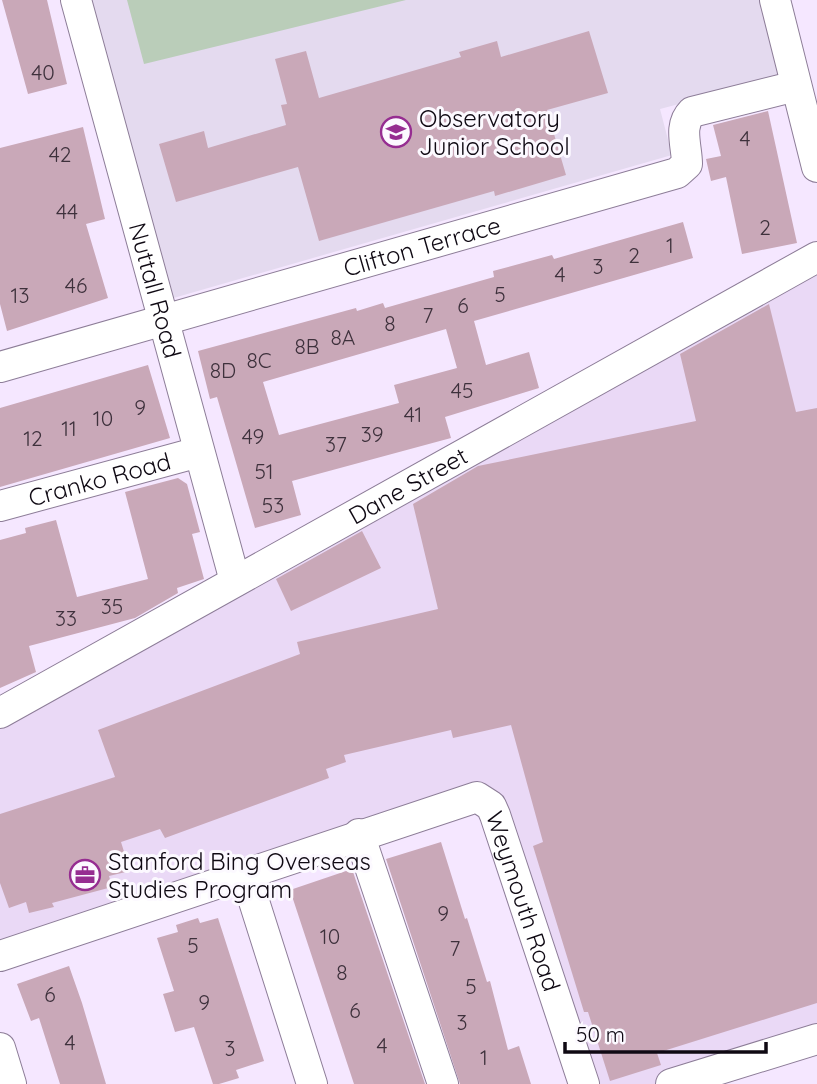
<svg xmlns="http://www.w3.org/2000/svg" width="817" height="1084" font-family="Quicksand,sans-serif">
  <style>
    .built { fill: #ead9f6 }
    .education { fill: #e4daef }
    .green { fill: #bacdb9 }
    .building { fill: #c9a8b8; fill-rule: evenodd }
    .lines { fill: none; stroke-linecap: round; stroke-linejoin: round }
    .street-casing { stroke: #8d7d98; stroke-width: 32 }
    .street { stroke: #fff; stroke-width: 30 }
    .labels { text-anchor: middle; dominant-baseline: central; stroke-width: 6; stroke-linejoin: round; paint-order: stroke }
    .number-label { font-size: 21px; fill: #3e313c }
    .poi-label { font-size: 24px; fill: #0f0913; stroke: #fcf9ff; text-anchor: start }
    .street-label { font-size: 24px; fill: #0f0913; stroke: #fcf9ff }
  </style>
  <rect width="100%" height="100%" fill="#f5e7ff"/>
  <path class="built" d="M817,257V1039L671,1084H584L491,806L0,956V713Z"/>
  <path class="education" d="M90,0H767L786,76L660,109L672,155L170,299Z"/>
  <path class="green" d="M127,0H406L144,64Z"/>
  <path class="building" d="M2,0H47L67,84L28,94Z
    M589,31L608,93L547,110L566,175L495,196L494,191L319,241L298,167L176,202L159,144L204,131L208,148L286,125L281,105L287,104L275,59L306,51L319,98L461,57L459,52L497,41L501,57Z
    M768,111L797,243L742,254L726,177L711,181L706,159L721,156L713,125Z
    M83,127L105,219L86,224L108,298L7,331L0,304V148Z
    M683,222L693,258L474,321L486,365L529,352L539,388L445,417L451,438L292,481L301,515L255,528L217,397L210,399L198,351L356,308L357,311L383,303L385,308L494,277L493,271L552,255L554,259ZM446,329L457,368L394,385L399,403L279,435L263,382Z
    M769,304L796,412L817,408V1003L657,1053L661,1065L610,1081L588,1012H584L533,846L543,842L511,725L453,738L451,730L344,755L346,762L326,769L329,778L165,838L160,829L121,842L130,871L109,876L112,887L52,903L54,907L29,913L26,902L9,908L0,883V814L115,777L98,730L300,654L297,642L438,609L413,504L478,466L696,421L680,354Z
    M148,365L170,438L0,487V408Z
    M178,478L187,484L200,532L192,534L204,579L177,588L178,593L135,618L29,646L36,672L0,688V540L26,533L25,528L56,520L77,597L148,579L125,492Z
    M362,531L381,568L291,611L276,579Z
    M441,842L465,919L467,918L487,982L490,981L508,1050L519,1046L531,1084H460L386,859Z
    M352,869L425,1084H354L290,890Z
    M198,918L200,923L218,918L264,1061L236,1070L239,1078L219,1084H213L194,1027L175,1032L163,994L174,991L157,938L178,932L176,925Z
    M69,966L82,1003L106,1084H60L39,1018L31,1021L17,984Z"/>
  <g class="lines">
    <g class="street-casing">
      <g id="street">
        <path id="s1" d="M76,0L235,581"/>
        <path d="M775,0L817,167"/>
        <path id="s2" d="M0,367L677,173L687,164C687,146 678,126 692,112L796,86"/>
        <path id="s3" d="M0,506L199,452"/>
        <path id="s4" d="M0,713L817,257"/>
        <path d="M359,834L443,1084"/>
        <path d="M245,873L312,1084"/>
        <path id="s5" d="M0,956L477,797L491,806L495,815L584,1084"/>
        <path d="M0,1048L11,1084"/>
        <path d="M671,1084L817,1039"/>
      </g>
    </g>
    <use href="#street" class="street"/>
  </g>
  <defs>
    <g id="school-ring" transform="scale(1.575)"><circle r="9.5" fill="#fcf9ff" stroke="#962d91" stroke-width="1.5"/><path d="M0-5L7-2L0 1L-7-2ZM-4 1L0 2.5L4 1V4Q0 6-4 4Z" fill="#962d91"/></g>
    <g id="office-ring" transform="scale(1.575)"><circle r="9.5" fill="#fcf9ff" stroke="#962d91" stroke-width="1.5"/><path d="M-6-3h4V-5.5h4V-3h4V5H-6ZM-1-4.5V-3h2v-1.5ZM-6 0V1H6V0Z" fill="#962d91"/></g>
  </defs>
  <g fill-rule="evenodd">
    <use href="#school-ring" x="396" y="132"/>
    <use href="#office-ring" x="85" y="875"/>
  </g>
  <g class="labels">
    <g class="number-label">
      <text x="43" y="72">40</text>
      <text x="745" y="138">4</text>
      <text x="60" y="154">42</text>
      <text x="67" y="211">44</text>
      <text x="765" y="227">2</text>
      <text x="670" y="245">1</text>
      <text x="634" y="255">2</text>
      <text x="598" y="266">3</text>
      <text x="560" y="274">4</text>
      <text x="76" y="285">46</text>
      <text x="500" y="294">5</text>
      <text x="20" y="295">13</text>
      <text x="463" y="305">6</text>
      <text x="428" y="315">7</text>
      <text x="390" y="323">8</text>
      <text x="343" y="337">8A</text>
      <text x="307" y="346">8B</text>
      <text x="259" y="360">8C</text>
      <text x="223" y="370">8D</text>
      <text x="462" y="390">45</text>
      <text x="140" y="407">9</text>
      <text x="413" y="414">41</text>
      <text x="103" y="418">10</text>
      <text x="69" y="428">11</text>
      <text x="372" y="434">39</text>
      <text x="253" y="436">49</text>
      <text x="33" y="438">12</text>
      <text x="336" y="444">37</text>
      <text x="264" y="471">51</text>
      <text x="273" y="505">53</text>
      <text x="112" y="606">35</text>
      <text x="66" y="618">33</text>
      <text x="443" y="913">9</text>
      <text x="330" y="936">10</text>
      <text x="193" y="945">5</text>
      <text x="455" y="948">7</text>
      <text x="342" y="972">8</text>
      <text x="471" y="986">5</text>
      <text x="50" y="994">6</text>
      <text x="204" y="1002">9</text>
      <text x="355" y="1010">6</text>
      <text x="462" y="1022">3</text>
      <text x="70" y="1042">4</text>
      <text x="382" y="1045">4</text>
      <text x="230" y="1048">3</text>
      <text x="484" y="1057">1</text>
    </g>
    <g class="poi-label">
      <text x="419" y="118">Observatory<tspan x="419" dy="28">Junior School</tspan></text>
      <text x="108" y="861">Stanford Bing Overseas<tspan x="108" dy="28">Studies Program</tspan></text>
    </g>
    <g class="street-label">
      <text stroke="none"><textPath href="#s2" startOffset="439">Clifton Terrace</textPath></text>
      <text stroke="none"><textPath href="#s1" startOffset="301">Nuttall Road</textPath></text>
      <text stroke="none"><textPath href="#s3" startOffset="103">Cranko Road</textPath></text>
      <text stroke="none"><textPath href="#s4" startOffset="467">Dane Street</textPath></text>
      <text stroke="none"><textPath href="#s5" startOffset="620">Weymouth Road</textPath></text>
    </g>
  </g>
  <path d="M565 1042v10h201v-10" fill="none" stroke="#0f0913" stroke-width="3.5"/>
  <text x="576" y="1042" font-size="21" fill="#0f0913" stroke="#fcf9ff" stroke-width="5" paint-order="stroke">50 m</text>
</svg>
